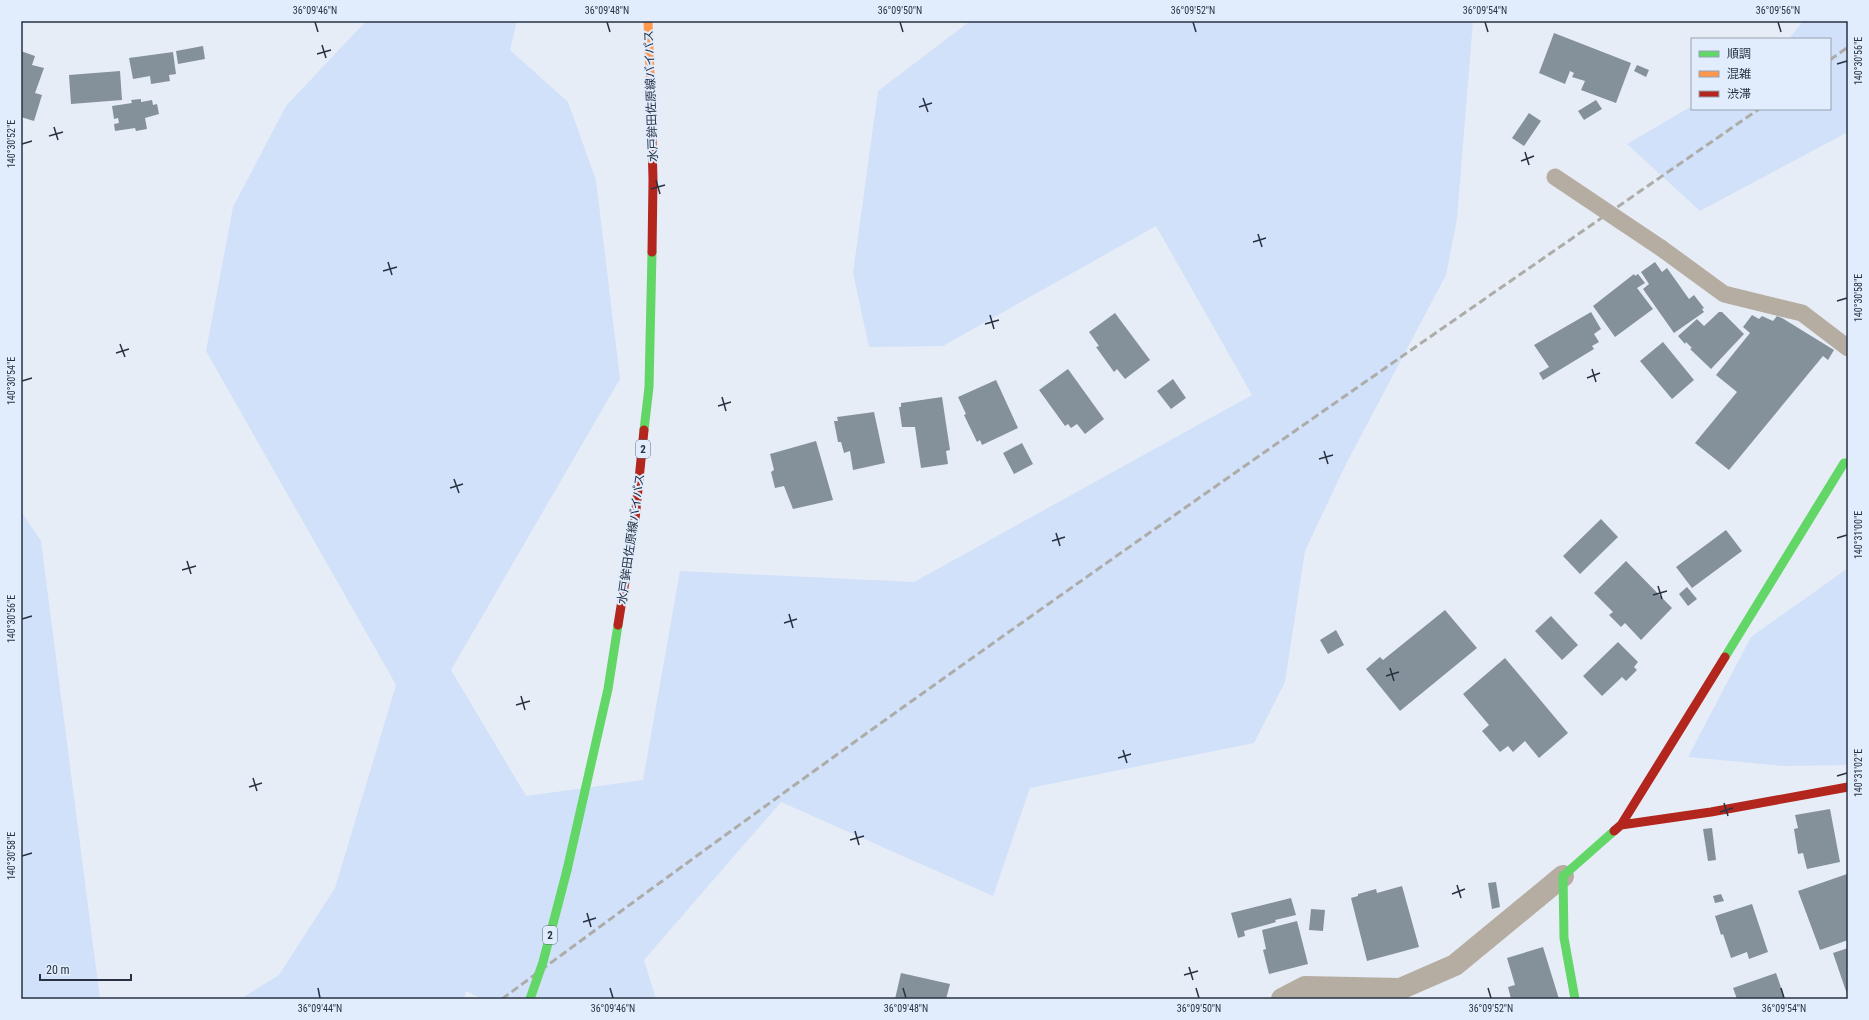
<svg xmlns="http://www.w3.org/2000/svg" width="1869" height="1020" font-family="'Roboto Condensed','Noto Sans JP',sans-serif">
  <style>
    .green { fill: #d1e1f9 }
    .building { fill: #84919a }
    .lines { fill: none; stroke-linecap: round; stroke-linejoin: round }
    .lane { stroke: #b5ada2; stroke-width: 17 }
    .street { stroke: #b5ada2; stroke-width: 22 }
    .fast { stroke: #63d668; stroke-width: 9 }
    .slow { stroke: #ff974d; stroke-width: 9 }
    .jam { stroke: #b3261e; stroke-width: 9 }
    .rail { stroke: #adaca9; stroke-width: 3; stroke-dasharray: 8 4; stroke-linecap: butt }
    .lane-bridge { stroke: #b5ada2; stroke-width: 17 }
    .fast-bridge { stroke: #63d668; stroke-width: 9 }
    .ticks { fill: none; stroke: #283242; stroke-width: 1.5 }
    .labels { text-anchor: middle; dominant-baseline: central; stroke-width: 4; stroke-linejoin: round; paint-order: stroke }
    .shield { fill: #e1ecfc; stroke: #606a7a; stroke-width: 1 }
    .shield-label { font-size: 11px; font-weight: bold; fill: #283242 }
    .street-label { font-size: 12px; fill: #283242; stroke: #e1ecfc }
    .neatline { fill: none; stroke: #283242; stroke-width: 1.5 }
    .ticks-label { font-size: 10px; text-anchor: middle; fill: #283242 }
  </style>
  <rect width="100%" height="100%" fill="#e7edf6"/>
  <path class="green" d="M366,21H517L510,50L568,102L596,180L620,379L451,670L526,796L643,780L680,571L914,582L1252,395L1156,226L943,346L869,347L853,273L878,91L970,21H1473L1457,219L1446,275L1345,466L1305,551L1285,682L1254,743L1030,788L993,896L781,802L644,960L656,999H482L466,991L464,999H240L279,975L335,888L396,685L206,351L233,207L286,106Z
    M1803,21H1848V132L1700,211L1627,144L1692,106V109H1830V39H1789Z
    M21,511L41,541L100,999H21Z
    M1848,568V765L1784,766L1688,757L1751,637Z"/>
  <path class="building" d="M1554,33L1631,63L1616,103L1581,90L1585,81L1572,77L1574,73L1570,71L1565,84L1539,73Z
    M203,46L205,59L178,64L176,51Z
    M21,51L35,56L32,65L44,68L35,93L42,95L34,121L21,117Z
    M173,52L176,74L169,75L170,81L151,84L150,76L133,79L129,58Z
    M1637,65L1649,70L1646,77L1634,71Z
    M120,71L122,100L71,104L69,75Z
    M141,99V102L152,100L153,105L157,104L159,114L145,118L147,129L136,131L135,128L115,131L114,124L119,123L118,118L114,119L112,106L132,103L131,100Z
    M1596,100L1602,109L1584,120L1578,111Z
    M1529,113L1541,121L1524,146L1512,138Z
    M1655,262L1662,272L1667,268L1689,299L1694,295L1704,308L1702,309L1704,312L1674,333L1643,289L1649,284L1641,272Z
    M1634,274L1635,276L1638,274L1645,283L1637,288L1653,309L1615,337L1593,306Z
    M1591,312L1601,329L1594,334L1599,342L1592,346L1594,349L1543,380L1539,373L1549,367L1534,345Z
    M1719,312H1722L1744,334L1711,369L1690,349L1692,348L1686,342L1685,344L1678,336L1697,319L1704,326Z
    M1115,313L1150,360L1125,379L1117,369L1114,372L1096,347L1099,346L1089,332Z
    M1752,315L1759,319L1762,316L1773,321L1777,316L1782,318L1834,350L1828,360L1823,356L1729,470L1695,443L1737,392L1716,375L1750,333L1743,327Z
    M1663,342L1694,380L1672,399L1640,361Z
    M1068,369L1104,419L1085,434L1077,424L1071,428L1068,424L1065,426L1039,390Z
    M1173,379L1186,398L1171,409L1157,391Z
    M996,380L1018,428L982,445L980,440L977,442L964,415L966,414L958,397Z
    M942,397L950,450L946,451L948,464L921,468L915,427H902L899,407H901V403Z
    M874,412L885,463L853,470L850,451L844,453L841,442H838L834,421H838L837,417Z
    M816,441L833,500L793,509L784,486L775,488L771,472L774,470L770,454Z
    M1022,443L1033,464L1014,474L1003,453Z
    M1601,519L1618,537L1580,574L1563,556Z
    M1726,530L1742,551L1692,588L1676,567Z
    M1626,561L1672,608L1641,640L1625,623L1621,627L1609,615L1613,612L1594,593Z
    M1687,587L1697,599L1688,606L1679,594Z
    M1445,610L1477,648L1400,711L1366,669L1380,657L1383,660Z
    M1551,616L1578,645L1562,660L1535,631Z
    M1336,630L1344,645L1328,654L1320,640Z
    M1618,642L1638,662L1634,667L1637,670L1626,681L1622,677L1602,696L1583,676Z
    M1505,658L1568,733L1539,758L1525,741L1513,752L1508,746L1500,752L1482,731L1489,725L1463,694Z
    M1830,809L1840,862L1807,869L1803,853L1798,854L1794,829L1798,828L1795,815Z
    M1712,828L1716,860L1708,861L1703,829Z
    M1847,874L1848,940L1820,950L1798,891Z
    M1496,882L1500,907L1492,909L1488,883Z
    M1402,886L1419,947L1367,961L1351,898L1358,896V894L1376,889L1377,893Z
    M1721,894L1724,901L1715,903L1713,896Z
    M1291,898L1296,915L1275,920L1276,922L1244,931L1245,936L1238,938L1231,913Z
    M1752,904L1768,952L1749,959L1747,952L1731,958L1723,934L1721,935L1715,916Z
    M1311,909L1325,910L1323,931L1309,930Z
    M1297,921L1308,964L1269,974L1263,950L1266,949L1262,930Z
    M1543,947L1559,999H1511L1508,987L1515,985L1507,958Z
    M1848,948V997L1833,953Z
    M901,973L950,984L946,999H895Z
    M1776,973L1785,999H1737L1733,988Z"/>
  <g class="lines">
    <path class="lane" d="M1661,248L1724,294L1802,313L1848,348"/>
    <path class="street" d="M1282,999L1305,987L1400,989L1455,965L1563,876"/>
    <path class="fast" d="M644,430L649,387L652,252
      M1725,657L1844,463H1848
      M567,870L608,689L618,625
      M1575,999L1564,938L1563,876L1614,831"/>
    <path class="slow" d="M648,21L651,101"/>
    <path class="jam" d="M651,101L653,180L652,252
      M618,625L635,519L644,430
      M1621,825L1725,657
      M1614,831L1621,825L1711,812L1848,787"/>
    <path class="rail" d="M1830,60L1848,47
      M502,999C914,693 1337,401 1759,109"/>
    <path class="lane-bridge" d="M1555,177L1661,248"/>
    <path class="fast-bridge" d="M530,999L543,962L567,870"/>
  </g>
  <path class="ticks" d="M315,22L318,32M607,22L610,32M900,22L903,32M1193,22L1196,32M1485,22L1488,32M1778,22L1781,32M322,45L326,58M317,54L331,50M1837,64L1847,61M923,98L928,112M919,107L932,103M54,127L58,140M49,136L63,132M22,144L32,141M1525,152L1529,165M1521,161L1534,156M656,180L660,194M651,189L665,185M1258,234L1262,247M1253,242L1266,238M388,262L392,275M383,271L397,267M1837,301L1847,298M990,315L994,329M985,324L999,320M120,344L125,357M116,353L129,349M1592,369L1596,382M1587,378L1600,373M22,381L32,378M722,397L726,411M718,406L731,402M1324,451L1328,464M1319,459L1333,455M454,479L459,493M450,488L463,484M1056,533L1060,546M1837,538L1847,535M1052,541L1065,537M187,561L191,574M182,570L196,566M1658,586L1662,599M1653,595L1667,591M789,614L793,628M22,619L32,616M784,623L797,619M1390,668L1394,681M1386,676L1399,672M521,696L525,710M516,705L530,701M1123,750L1127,763M1118,758L1131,754M1837,776L1847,773M253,778L257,791M249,787L262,783M1724,803L1728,816M1720,812L1733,808M855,831L859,845M850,840L864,836M22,856L32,853M1457,885L1461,898M1452,894L1465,889M587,913L591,927M583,922L596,918M1189,967L1193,980M1184,975L1198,971M318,988L320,998M610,988L613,998M903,988L906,998M1196,988L1199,998M1488,988L1491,998M1781,988L1784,998"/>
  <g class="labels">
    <g class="shield">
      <rect x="636" y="440" width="14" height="18" rx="3"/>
      <rect x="543" y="926" width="14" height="18" rx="3"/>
    </g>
    <g class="shield-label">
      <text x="643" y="449">2</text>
      <text x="550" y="935">2</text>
    </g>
    <g class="street-label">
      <text transform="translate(651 96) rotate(-92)">水戸鉾田佐原線バイパス</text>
      <text transform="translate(631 539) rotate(-82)">水戸鉾田佐原線バイパス</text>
    </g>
  </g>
  <rect width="1869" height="1020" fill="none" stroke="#e1ecfc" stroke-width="44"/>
  <rect x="1691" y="38" width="140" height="72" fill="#e1ecfc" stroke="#97a2b2"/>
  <rect x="1699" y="51" width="20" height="6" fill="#63d668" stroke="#97a2b2"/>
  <text x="1727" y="58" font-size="12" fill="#283242">順調</text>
  <rect x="1699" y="71" width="20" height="6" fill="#ff974d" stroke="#97a2b2"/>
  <text x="1727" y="78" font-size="12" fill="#283242">混雑</text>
  <rect x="1699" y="91" width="20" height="6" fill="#b3261e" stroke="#97a2b2"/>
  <text x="1727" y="98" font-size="12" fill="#283242">渋滞</text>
  <path d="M40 974v6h91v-6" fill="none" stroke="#283242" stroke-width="2"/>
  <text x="46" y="974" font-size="12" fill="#283242" stroke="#e1ecfc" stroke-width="3" paint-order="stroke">20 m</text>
  <rect x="22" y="22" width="1825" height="976" class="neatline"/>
  <g class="ticks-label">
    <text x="315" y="14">36°09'46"N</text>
    <text x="607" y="14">36°09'48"N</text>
    <text x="900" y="14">36°09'50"N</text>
    <text x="1193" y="14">36°09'52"N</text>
    <text x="1485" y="14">36°09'54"N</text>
    <text x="1778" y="14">36°09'56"N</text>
    <text transform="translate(1858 61) rotate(-90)" y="4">140°30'56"E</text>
    <text transform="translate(11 144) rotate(-90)" y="4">140°30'52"E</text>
    <text transform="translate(1858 298) rotate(-90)" y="4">140°30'58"E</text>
    <text transform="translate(11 381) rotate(-90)" y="4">140°30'54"E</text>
    <text transform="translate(1858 535) rotate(-90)" y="4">140°31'00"E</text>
    <text transform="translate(11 619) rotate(-90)" y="4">140°30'56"E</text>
    <text transform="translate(1858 773) rotate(-90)" y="4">140°31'02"E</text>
    <text transform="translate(11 856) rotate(-90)" y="4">140°30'58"E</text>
    <text x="320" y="1012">36°09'44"N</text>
    <text x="613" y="1012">36°09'46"N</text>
    <text x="906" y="1012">36°09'48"N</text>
    <text x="1199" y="1012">36°09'50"N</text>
    <text x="1491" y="1012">36°09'52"N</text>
    <text x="1784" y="1012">36°09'54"N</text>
  </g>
</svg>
